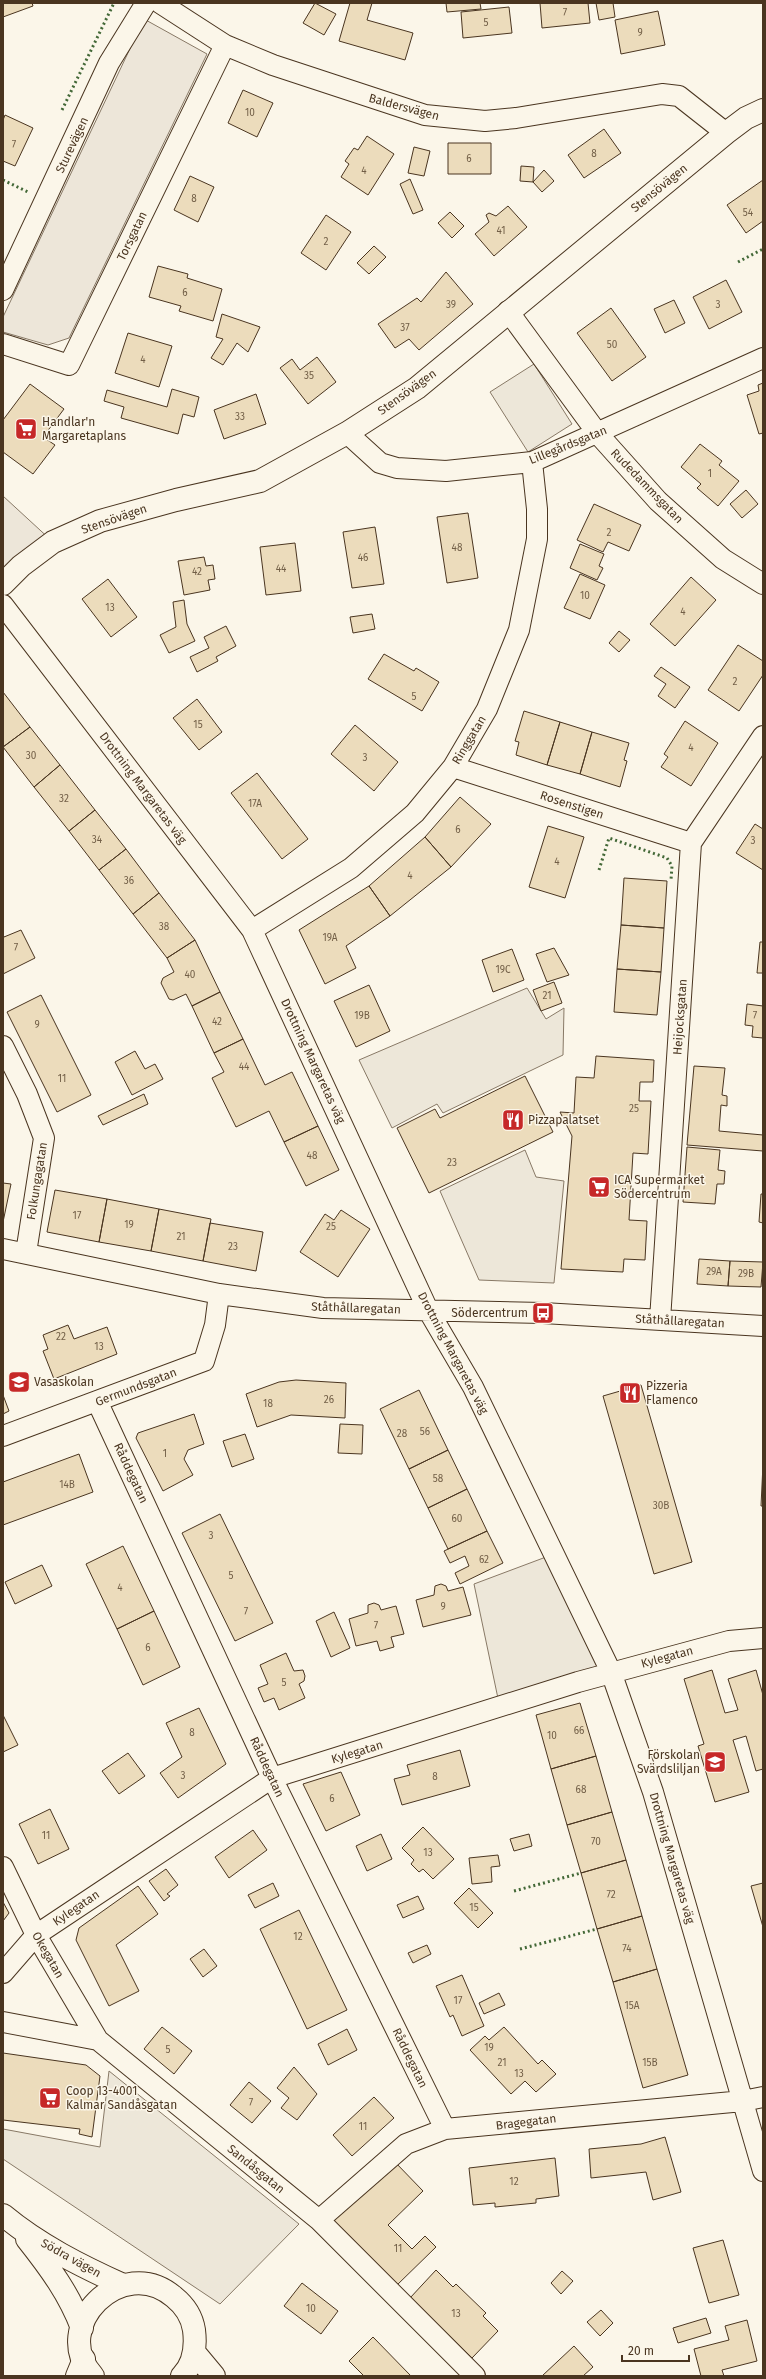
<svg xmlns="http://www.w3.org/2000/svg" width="766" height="2379" font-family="'Fira Sans',sans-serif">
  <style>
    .green { fill: #ede6d9; stroke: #887966 }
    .parking { fill: #ede7d9; stroke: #887966 }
    .building { fill: #ecdcbc; stroke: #4a3520 }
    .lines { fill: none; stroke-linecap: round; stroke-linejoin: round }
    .minor-casing { stroke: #4a3520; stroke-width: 22 }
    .tertiary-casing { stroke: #4a3520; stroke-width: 24 }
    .secondary-casing { stroke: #4a3520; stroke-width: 24 }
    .minor { stroke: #fbf6e9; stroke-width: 20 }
    .tertiary { stroke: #fbf6e9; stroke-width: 22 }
    .secondary { stroke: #fbf6e9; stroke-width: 22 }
    .hedge { stroke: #436837; stroke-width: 3; stroke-dasharray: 2 3; stroke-linecap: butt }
    .labels { text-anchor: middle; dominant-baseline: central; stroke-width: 3; stroke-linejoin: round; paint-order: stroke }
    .number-label { font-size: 10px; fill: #725f47 }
    .street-label { font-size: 12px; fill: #4a3520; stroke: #fbf6e9 }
    .poi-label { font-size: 12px; fill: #4a3520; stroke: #fbf6e9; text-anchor: start }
  </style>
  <rect width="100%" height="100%" fill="#fbf6e9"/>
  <path class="green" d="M144,19L207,54L69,338L48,345L3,332V317Z
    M3,496L53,542L3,584Z"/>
  <path class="parking" d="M534,364L572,424L528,452L490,392Z
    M527,988L546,1019L564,1008L563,1055L443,1113L437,1104L392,1128L359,1060Z
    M525,1150L536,1177L564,1181L554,1283L479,1280L440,1191Z
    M554,1554L611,1672L500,1708L474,1584Z
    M109,2071L299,2224L220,2304L3,2159V2129L100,2147Z"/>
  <path class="building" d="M3,3H32L33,6L3,17Z
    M315,3L336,14L324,35L303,23Z
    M350,3H372L367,20L413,33L405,60L339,41Z
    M446,3H480L481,9L447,12Z
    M540,3H588L590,23L542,28Z
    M596,3H613L615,17L599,20Z
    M509,7L512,33L463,38L461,12Z
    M658,11L665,45L621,54L615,20Z
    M243,90L273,103L257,137L228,123Z
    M5,115L33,128L15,166L3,161V120Z
    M604,129L621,153L584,178L568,155Z
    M367,136L394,154L368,195L341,177L349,164L345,161L354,148L358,150Z
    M448,143H491V174H448Z
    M414,147L430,151L424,176L408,173Z
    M521,166L534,167L533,182L520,181Z
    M544,170L554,181L542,192L533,182Z
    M190,176L214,187L198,222L174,210Z
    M410,179L423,210L413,214L400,184Z
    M763,180V221L746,233L727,205Z
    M508,206L527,227L494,256L475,234L489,222L486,215L489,213L496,216Z
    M450,212L464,226L452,238L438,223Z
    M326,215L351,232L326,270L301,253Z
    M374,246L386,257L369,274L357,263Z
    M158,266L188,274L187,278L222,289L213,321L179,311L181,306L149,297Z
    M446,272L473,304L419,350L409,339L395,348L378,324L417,298L421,302Z
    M726,280L742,312L709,329L693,297Z
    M674,300L685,323L665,333L654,309Z
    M611,308L646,357L612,381L577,333Z
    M222,314L260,327L248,352L237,343L223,365L211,358L223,339L216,337Z
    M128,333L172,346L159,387L115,373Z
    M317,357L336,382L308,404L280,368L292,359L300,370Z
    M763,383V433L759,434L747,395L759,391L758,385Z
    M30,384L64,409L43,437L55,445L33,474L3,452V420Z
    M172,389L199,397L194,417L183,414L178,434L121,418L124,407L104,401L107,390L167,407Z
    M256,394L266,424L224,439L214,410Z
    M700,444L722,461L719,465L739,481L718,506L697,488L701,484L681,467Z
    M746,490L758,504L742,518L730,504Z
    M594,504L641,525L629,551L608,542L603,552L577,540Z
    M468,513L478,578L447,583L437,517Z
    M375,527L384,584L352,588L343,532Z
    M295,543L301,591L266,595L260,547Z
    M580,544L604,554L599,566L603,568L597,580L570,568Z
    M204,557L206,566L213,565L215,579L208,580L210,590L184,595L178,561Z
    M580,574L605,585L590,619L564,608Z
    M691,577L716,600L675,646L650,624Z
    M108,579L137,617L111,637L82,599Z
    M184,600L187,624L195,641L169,653L160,635L176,627L173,602Z
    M372,614L375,629L353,633L350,617Z
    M226,626L236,646L216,657L218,661L197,672L190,657L209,648L204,637Z
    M619,631L630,640L619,652L609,643Z
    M738,645L763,661V675L739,711L708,690Z
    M384,654L414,671L416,668L439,682L422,711L368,679Z
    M661,667L690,687L675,708L658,696L666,684L654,676Z
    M3,692L30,727L3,747Z
    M197,699L222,732L199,750L173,718Z
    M524,711L560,722L547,765L516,755L519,742L515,741Z
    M685,721L718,743L691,786L661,767L668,757L664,754Z
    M560,722L592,732L580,774L547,765Z
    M355,725L398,762L374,791L331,754Z
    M30,727L60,765L34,787L3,747Z
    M592,732L629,743L624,760L627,761L620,787L580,774Z
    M60,765L95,810L69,831L34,787Z
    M257,773L308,839L282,859L231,793Z
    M460,797L491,824L451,867L425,837Z
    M95,810L126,849L99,870L69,831Z
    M755,824L763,829V870L736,853Z
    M548,826L584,837L565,898L529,887Z
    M425,837L451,867L390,916L369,886Z
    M126,849L159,893L133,914L99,870Z
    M624,878L667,881L664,928L621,925Z
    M369,886L390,916L346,946L356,968L325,984L299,930Z
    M159,893L195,940L167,958L133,914Z
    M621,925L664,928L661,972L617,969Z
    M21,930L35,958L3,974V935L4,937Z
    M195,940L220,992L192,1006L186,994L173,1000L169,999L161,983L163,978L174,972L167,958Z
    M760,942H763V973H757Z
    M554,948L569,975L547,982L536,954Z
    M512,949L524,980L493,992L482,960Z
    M617,969L661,972L657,1015L614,1012Z
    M554,982L562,1003L541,1011L533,990Z
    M369,985L390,1031L356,1047L334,1001Z
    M220,992L243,1039L214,1053L192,1006Z
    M41,995L91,1095L57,1112L7,1012Z
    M747,1004L763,1006V1038L752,1037L753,1026L745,1025Z
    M243,1039L265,1085L292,1072L318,1126L284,1142L269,1111L236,1127L212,1078L224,1072L214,1053Z
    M135,1051L145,1069L155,1064L163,1079L132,1095L115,1062Z
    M596,1056L654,1060L653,1082H640L639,1101H651L648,1154L633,1153L629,1220L647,1221L645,1260L624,1259L623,1272L561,1269L572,1136L560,1112L574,1113L576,1077L594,1078Z
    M694,1066L725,1068L722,1095L727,1096V1106L721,1105L719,1131L763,1135V1151L687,1145Z
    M525,1076L553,1132L429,1193L397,1128L435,1109L440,1118Z
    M144,1094L148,1104L103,1125L98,1116Z
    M318,1126L339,1170L306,1186L284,1142Z
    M687,1147L720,1150L718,1170L725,1171L724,1184H717L715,1204L683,1202Z
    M3,1183L11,1184L3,1222Z
    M55,1190L107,1199L99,1242L47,1232Z
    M761,1194H763V1223L759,1222Z
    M107,1199L159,1209L151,1251L99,1242Z
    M159,1209L211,1219L203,1261L151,1251Z
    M341,1210L370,1229L338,1277L300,1252L325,1214L334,1220Z
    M210,1223L263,1232L256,1271L203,1261Z
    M699,1259L730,1261L728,1286L697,1284Z
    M730,1261L763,1262L761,1287L728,1286Z
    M68,1325L74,1339L107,1327L117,1354L54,1379L43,1351L48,1349L43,1335Z
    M296,1380L346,1383L345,1418L291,1415L257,1427L246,1394L279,1382Z
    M641,1385L692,1562L654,1574L603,1396Z
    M419,1390L448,1450L409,1469L380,1409Z
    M3,1395L9,1411L3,1414Z
    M194,1414L204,1444L188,1450L184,1459L193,1475L163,1491L136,1438L138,1433Z
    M340,1424L363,1425L362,1454L338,1453Z
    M245,1434L254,1459L232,1467L223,1441Z
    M448,1450L467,1489L428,1508L409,1469Z
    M79,1454L93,1492L3,1525V1482Z
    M763,1464V1506H761Z
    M467,1489L487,1531L448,1549L428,1508Z
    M220,1514L273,1623L235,1641L182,1533Z
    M487,1531L503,1563L460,1584L455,1573L469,1566L465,1556L450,1563L444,1551Z
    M123,1546L154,1611L117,1629L86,1564Z
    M42,1565L52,1586L15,1604L5,1582Z
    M441,1584L446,1586L448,1591L463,1587L471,1615L423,1627L416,1600L434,1595L435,1586Z
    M374,1603L379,1605L381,1610L396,1606L404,1634L391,1637L394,1647L380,1651L377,1641L356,1646L349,1619L368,1613V1605Z
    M154,1611L180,1667L143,1685L117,1629Z
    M334,1612L350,1648L331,1657L316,1621Z
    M286,1653L294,1671L303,1670L305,1676L304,1681L299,1684L305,1698L279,1710L274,1698L264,1702L258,1688L268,1684L260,1665Z
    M712,1670L725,1713L738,1710L728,1679L756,1670L763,1695V1769L756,1771L746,1736L733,1740L749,1792L715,1802L698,1746L704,1744L684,1679Z
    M580,1703L596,1756L551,1769L536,1715Z
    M199,1708L226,1764L178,1798L160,1773L182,1757L166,1723Z
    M3,1715L18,1745L3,1752Z
    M460,1750L470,1786L402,1805L394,1779L410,1775L407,1765Z
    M128,1753L145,1776L119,1794L102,1771Z
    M596,1756L612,1812L567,1825L551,1769Z
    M341,1772L360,1815L326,1831L303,1784Z
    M50,1809L69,1849L38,1864L19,1824Z
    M612,1812L626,1860L581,1873L567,1825Z
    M423,1827L454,1859L433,1879L423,1869L419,1872L411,1864L414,1860L402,1848Z
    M253,1830L267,1850L229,1878L215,1857Z
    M381,1834L392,1859L367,1871L356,1846Z
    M529,1834L532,1846L514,1851L510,1839Z
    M498,1855L500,1866L491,1867L492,1882L472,1884L469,1858Z
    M626,1860L642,1916L597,1929L581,1873Z
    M166,1869L178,1885L167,1894L170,1896L164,1901L149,1881Z
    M273,1883L279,1896L255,1908L248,1895Z
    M763,1883V1927L751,1886Z
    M138,1886L158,1914L116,1945L139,1991L109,2006L76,1940L79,1928Z
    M469,1888L493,1913L478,1928L454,1903Z
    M418,1896L424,1909L403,1918L397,1905Z
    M3,1902L9,1913L3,1921Z
    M299,1910L347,2010L307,2029L260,1929Z
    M642,1916L657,1969L613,1982L597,1929Z
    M427,1945L431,1954L413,1963L408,1953Z
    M204,1949L217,1966L203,1977L190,1959Z
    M657,1969L688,2075L643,2088L613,1982Z
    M462,1975L484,2026L462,2036L453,2015L450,2017L436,1986Z
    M499,1993L505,2005L484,2014L479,2003Z
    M162,2027L192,2051L174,2074L144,2049Z
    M504,2027L538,2064L542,2060L556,2074L536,2092L525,2081L511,2094L470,2050L485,2036L489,2040Z
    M347,2029L357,2050L328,2065L318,2044Z
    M3,2053L86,2065L100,2076L92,2137L79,2134L80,2129L3,2120Z
    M294,2067L317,2094L297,2120L281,2108L289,2098L277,2088Z
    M249,2082L271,2101L252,2123L230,2105Z
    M374,2097L394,2118L352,2156L333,2135Z
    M665,2137L681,2192L653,2200L646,2172L591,2178L589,2149L641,2144Z
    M555,2158L559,2196L536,2199V2203L495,2207V2203L473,2205L469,2168Z
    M394,2161L423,2191L388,2225L412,2249L425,2236L436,2247L396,2286L332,2221Z
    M723,2240L739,2295L709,2303L693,2248Z
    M436,2270L453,2287L456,2284L486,2313L483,2316L498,2331L472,2358L410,2298Z
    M562,2271L573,2281L561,2294L551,2283Z
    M302,2283L338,2311L321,2334L284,2306Z
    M601,2310L613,2323L600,2336L587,2322Z
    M706,2318L711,2333L678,2343L673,2328Z
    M747,2320L757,2361L722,2370L724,2376H701L694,2349L729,2340L725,2326Z
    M373,2337L411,2376H364L349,2361Z
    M574,2346L593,2367L583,2376H542Z"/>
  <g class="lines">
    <g class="minor-casing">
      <path id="minor" d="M160,3L225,45L273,65L425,115L485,121L516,118L662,94L679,96L726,133
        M3,290L109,63L146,3
        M508,311L598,434L658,501L723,559L763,584
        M3,344L69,365L225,45
        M347,433L380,463L397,468L446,471L532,462L763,358
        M3,605L252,930L428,1310L473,1387L611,1672L653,1792L763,2171
        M453,767L691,843
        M252,930L351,868L415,813L453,767L487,709L519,630L537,539V509L532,462
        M3,1046L27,1094L44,1138L26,1253
        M3,1249L219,1294L323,1308L543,1313L763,1326
        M660,1320L691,843L763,736
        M97,1401L272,1778L445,2129
        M3,1436L204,1361L215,1325L219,1294
        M3,1867L36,1935L98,2040
        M3,1973L36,1935L272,1778L578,1682L729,1641L763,1638
        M3,2022L98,2040L319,2220L475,2376
        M319,2220L406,2144L445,2129L743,2101L763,2097"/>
    </g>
    <g class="tertiary-casing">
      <path id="tertiary" d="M3,584L21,566L53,542L100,521L176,500L260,481L347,433L417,388L726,133L746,118L763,110
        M77,2376L84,2359"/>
    </g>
    <g class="secondary-casing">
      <path id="secondary" d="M3,2215C39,2245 81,2266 123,2285
        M27,2239C50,2268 69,2294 82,2328
        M194,2352L214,2376
        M93,2376C48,2327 122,2252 174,2297C184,2305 192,2317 194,2330C196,2346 194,2364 182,2376"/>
    </g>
    <use href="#minor" class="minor"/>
    <use href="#tertiary" class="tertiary"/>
    <use href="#secondary" class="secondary"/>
    <path class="hedge" d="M62,110L114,3
      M3,180L28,192
      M738,262L763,249
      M599,870L609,838L667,858L672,866L671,880
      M514,1891L581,1873
      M520,1949L597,1929"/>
  </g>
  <defs>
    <g id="supermarket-square" transform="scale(1.15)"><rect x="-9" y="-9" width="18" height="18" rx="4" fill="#c62828" stroke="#fbf6e9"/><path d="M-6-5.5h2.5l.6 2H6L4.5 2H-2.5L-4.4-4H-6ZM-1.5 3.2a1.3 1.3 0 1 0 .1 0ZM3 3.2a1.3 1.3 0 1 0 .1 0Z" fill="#fff"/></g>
    <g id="restaurant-square" transform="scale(1.15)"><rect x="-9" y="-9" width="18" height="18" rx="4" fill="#c62828" stroke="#fbf6e9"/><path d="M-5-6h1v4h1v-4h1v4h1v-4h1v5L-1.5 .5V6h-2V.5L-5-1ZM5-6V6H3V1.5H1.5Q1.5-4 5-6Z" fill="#fff"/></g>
    <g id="bus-square" transform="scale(1.15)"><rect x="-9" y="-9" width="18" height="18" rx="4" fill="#c62828" stroke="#fbf6e9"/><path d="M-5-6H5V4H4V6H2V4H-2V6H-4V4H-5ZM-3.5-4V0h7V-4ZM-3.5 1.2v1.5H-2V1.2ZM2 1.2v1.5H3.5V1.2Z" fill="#fff"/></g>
    <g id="school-square" transform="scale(1.15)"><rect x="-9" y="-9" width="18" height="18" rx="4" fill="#c62828" stroke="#fbf6e9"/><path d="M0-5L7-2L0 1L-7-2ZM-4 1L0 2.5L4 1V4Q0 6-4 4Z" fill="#fff"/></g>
  </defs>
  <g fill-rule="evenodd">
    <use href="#supermarket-square" x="26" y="429"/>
    <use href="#restaurant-square" x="513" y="1120"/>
    <use href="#supermarket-square" x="599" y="1187"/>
    <use href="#bus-square" x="543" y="1313"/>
    <use href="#school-square" x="19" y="1382"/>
    <use href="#restaurant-square" x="630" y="1393"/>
    <use href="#school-square" x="715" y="1762"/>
    <use href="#supermarket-square" x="50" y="2098"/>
  </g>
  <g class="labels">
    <g class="number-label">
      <text x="565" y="13">7</text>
      <text x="486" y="23">5</text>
      <text x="640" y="33">9</text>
      <text x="250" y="113">10</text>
      <text x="14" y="145">7</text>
      <text x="594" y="154">8</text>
      <text x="469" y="159">6</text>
      <text x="364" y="171">4</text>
      <text x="194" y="199">8</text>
      <text x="748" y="213">54</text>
      <text x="501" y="231">41</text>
      <text x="326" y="242">2</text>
      <text x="185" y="293">6</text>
      <text x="451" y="305">39</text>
      <text x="718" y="305">3</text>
      <text x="405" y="328">37</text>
      <text x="612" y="345">50</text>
      <text x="143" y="360">4</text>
      <text x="309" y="376">35</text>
      <text x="240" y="417">33</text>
      <text x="710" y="474">1</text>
      <text x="609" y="533">2</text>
      <text x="457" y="548">48</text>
      <text x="363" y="558">46</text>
      <text x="281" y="569">44</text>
      <text x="197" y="572">42</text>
      <text x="585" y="596">10</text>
      <text x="110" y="608">13</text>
      <text x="683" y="612">4</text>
      <text x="735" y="682">2</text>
      <text x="414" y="697">5</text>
      <text x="198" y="725">15</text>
      <text x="691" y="748">4</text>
      <text x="31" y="756">30</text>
      <text x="365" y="758">3</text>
      <text x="64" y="799">32</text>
      <text x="255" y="804">17A</text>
      <text x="458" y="830">6</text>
      <text x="97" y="840">34</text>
      <text x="753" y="841">3</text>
      <text x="557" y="862">4</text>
      <text x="410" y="876">4</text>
      <text x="129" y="881">36</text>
      <text x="164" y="927">38</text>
      <text x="330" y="938">19A</text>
      <text x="16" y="948">7</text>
      <text x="503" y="970">19C</text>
      <text x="190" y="975">40</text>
      <text x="547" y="996">21</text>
      <text x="362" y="1016">19B</text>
      <text x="755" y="1016">7</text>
      <text x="217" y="1022">42</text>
      <text x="37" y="1025">9</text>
      <text x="244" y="1067">44</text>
      <text x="62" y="1079">11</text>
      <text x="634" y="1109">25</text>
      <text x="312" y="1156">48</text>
      <text x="452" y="1163">23</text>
      <text x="77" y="1216">17</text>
      <text x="129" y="1225">19</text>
      <text x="331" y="1227">25</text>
      <text x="181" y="1237">21</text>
      <text x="233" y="1247">23</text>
      <text x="714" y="1272">29A</text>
      <text x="746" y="1274">29B</text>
      <text x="61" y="1337">22</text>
      <text x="99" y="1347">13</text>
      <text x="329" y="1400">26</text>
      <text x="268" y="1404">18</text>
      <text x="425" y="1432">56</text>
      <text x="402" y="1434">28</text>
      <text x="165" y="1454">1</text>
      <text x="438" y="1479">58</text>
      <text x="67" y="1485">14B</text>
      <text x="661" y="1506">30B</text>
      <text x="457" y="1519">60</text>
      <text x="211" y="1536">3</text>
      <text x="484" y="1560">62</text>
      <text x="231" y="1576">5</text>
      <text x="120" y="1588">4</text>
      <text x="443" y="1607">9</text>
      <text x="246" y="1612">7</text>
      <text x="376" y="1626">7</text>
      <text x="148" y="1648">6</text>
      <text x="284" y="1683">5</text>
      <text x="579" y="1731">66</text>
      <text x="192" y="1733">8</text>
      <text x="552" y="1736">10</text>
      <text x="183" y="1776">3</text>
      <text x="435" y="1777">8</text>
      <text x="581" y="1790">68</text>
      <text x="332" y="1799">6</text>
      <text x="46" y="1836">11</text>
      <text x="596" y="1842">70</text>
      <text x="428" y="1853">13</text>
      <text x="611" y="1895">72</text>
      <text x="474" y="1908">15</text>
      <text x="298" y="1937">12</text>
      <text x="627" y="1949">74</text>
      <text x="458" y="2001">17</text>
      <text x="632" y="2006">15A</text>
      <text x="489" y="2048">19</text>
      <text x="168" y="2050">5</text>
      <text x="502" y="2063">21</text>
      <text x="650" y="2063">15B</text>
      <text x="519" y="2074">13</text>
      <text x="251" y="2103">7</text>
      <text x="363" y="2127">11</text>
      <text x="514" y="2182">12</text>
      <text x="398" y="2249">11</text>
      <text x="311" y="2309">10</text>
      <text x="456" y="2314">13</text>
    </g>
    <g class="street-label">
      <text transform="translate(404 107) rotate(15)">Baldersvägen</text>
      <text transform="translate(72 145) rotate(-65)">Sturevägen</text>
      <text transform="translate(659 188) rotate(-39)">Stensövägen</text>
      <text transform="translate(132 236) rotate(-64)">Torsgatan</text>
      <text transform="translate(407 392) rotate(-36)">Stensövägen</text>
      <text transform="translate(568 445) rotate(-22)">Lillegårdsgatan</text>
      <text transform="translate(647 486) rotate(46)">Rudedammsgatan</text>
      <text transform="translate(114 519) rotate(-19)">Stensövägen</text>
      <text transform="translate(469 740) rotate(-59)">Ringgatan</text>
      <text transform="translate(143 788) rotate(53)">Drottning Margaretas väg</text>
      <text transform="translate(572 805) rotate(18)">Rosenstigen</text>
      <text transform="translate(680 1017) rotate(-86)">Heijocksgatan</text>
      <text transform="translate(313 1061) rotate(65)">Drottning Margaretas väg</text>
      <text transform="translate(37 1181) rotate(-81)">Folkungagatan</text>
      <text transform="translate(356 1308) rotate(2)">Ståthållaregatan</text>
      <text transform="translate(680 1321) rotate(3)">Ståthållaregatan</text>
      <text transform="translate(453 1353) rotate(62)">Drottning Margaretas väg</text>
      <text transform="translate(136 1387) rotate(-21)">Germundsgatan</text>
      <text transform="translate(131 1473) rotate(65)">Råddegatan</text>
      <text transform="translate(667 1657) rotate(-15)">Kylegatan</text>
      <text transform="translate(357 1752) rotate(-17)">Kylegatan</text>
      <text transform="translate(267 1767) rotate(65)">Råddegatan</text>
      <text transform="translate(672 1858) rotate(74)">Drottning Margaretas väg</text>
      <text transform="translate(76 1908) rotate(-34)">Kylegatan</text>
      <text transform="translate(48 1955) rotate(60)">Okegatan</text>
      <text transform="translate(410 2058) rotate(64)">Råddegatan</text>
      <text transform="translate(526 2122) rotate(-7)">Bragegatan</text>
      <text transform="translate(256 2169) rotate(39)">Sandåsgatan</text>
      <text transform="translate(71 2258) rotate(29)">Södra vägen</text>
    </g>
    <g class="poi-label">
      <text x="42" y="422">Handlar'n<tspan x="42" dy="14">Margaretaplans</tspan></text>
      <text x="528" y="1120">Pizzapalatset</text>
      <text x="614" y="1180">ICA Supermarket<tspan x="614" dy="14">Södercentrum</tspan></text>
      <text x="528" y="1313" text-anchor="end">Södercentrum</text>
      <text x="34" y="1382">Vasaskolan</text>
      <text x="646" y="1386">Pizzeria<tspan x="646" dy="14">Flamenco</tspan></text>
      <text x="700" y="1755" text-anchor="end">Förskolan<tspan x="700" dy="14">Svärdsliljan</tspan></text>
      <text x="66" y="2091">Coop 13-4001<tspan x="66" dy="14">Kalmar Sandåsgatan</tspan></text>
    </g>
  </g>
  <rect width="766" height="2379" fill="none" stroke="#4a3520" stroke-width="8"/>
  <path d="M622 2355v6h67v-6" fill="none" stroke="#4a3520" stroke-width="2"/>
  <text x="628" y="2355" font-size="12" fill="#4a3520" stroke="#fbf6e9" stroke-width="3" paint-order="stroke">20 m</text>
</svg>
